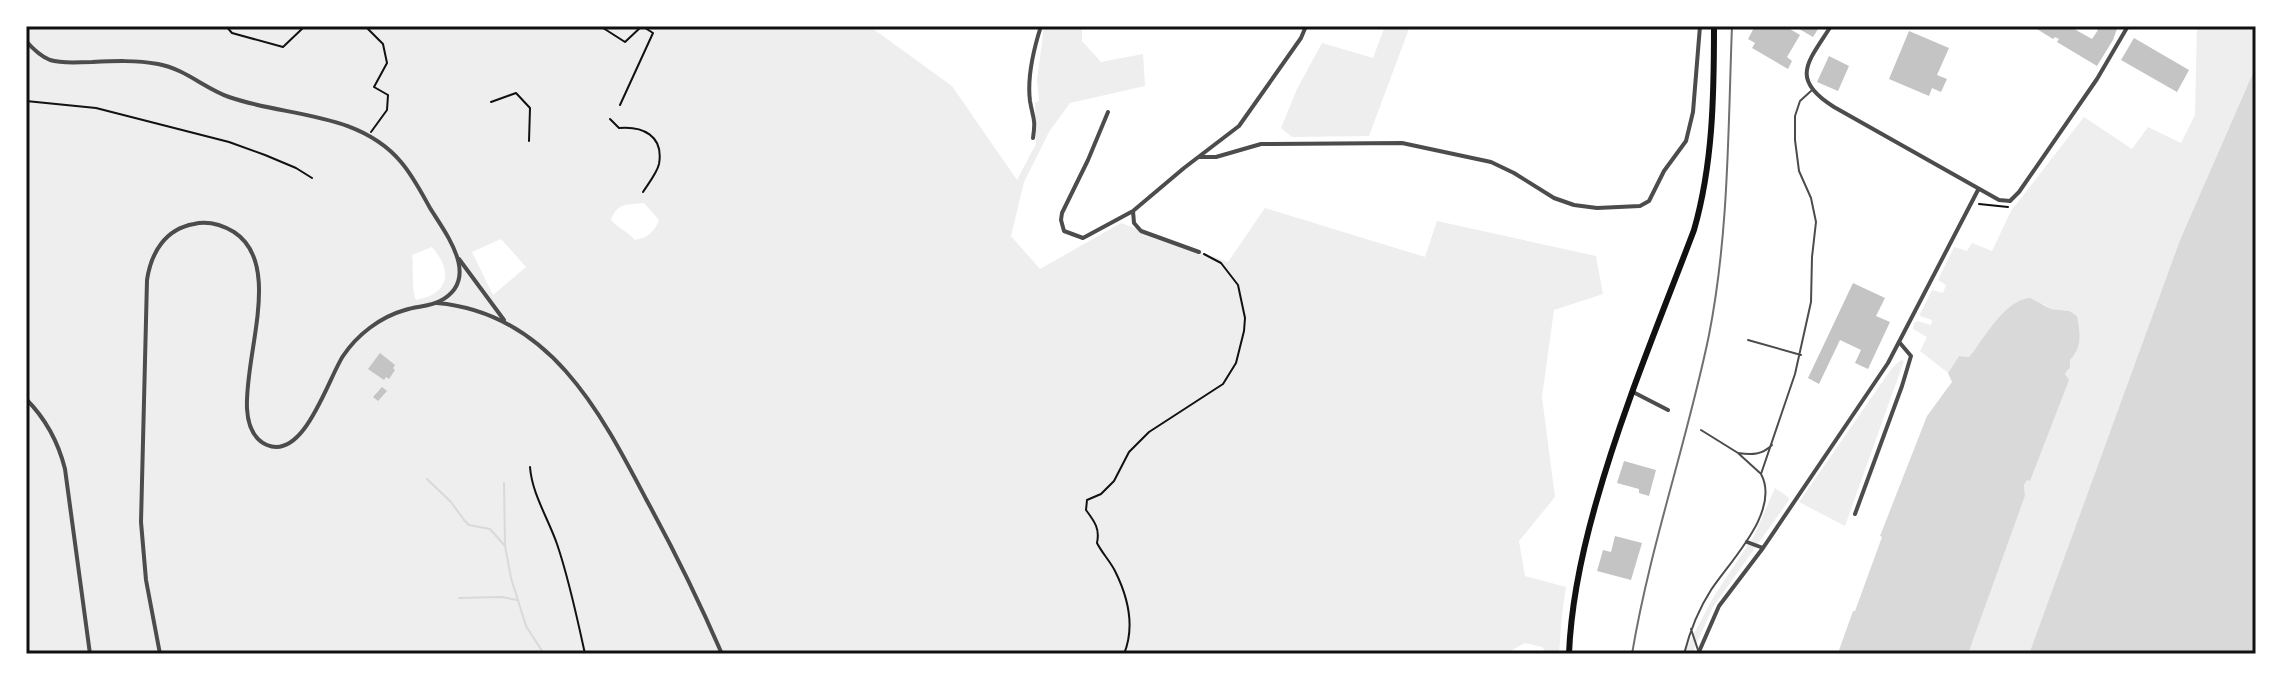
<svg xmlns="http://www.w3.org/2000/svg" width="2282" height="680" font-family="'Fira Sans Condensed',sans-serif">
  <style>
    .green { fill: #eee; fill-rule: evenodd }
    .water { fill: #d9d9d9 }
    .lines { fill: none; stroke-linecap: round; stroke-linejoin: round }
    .stream { stroke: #d9d9d9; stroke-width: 2 }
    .building { fill: #c4c4c4 }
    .path { stroke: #111; stroke-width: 2 }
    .service { stroke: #4c4c4c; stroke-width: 2 }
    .minor { stroke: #4c4c4c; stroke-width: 4 }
    .tertiary { stroke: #4c4c4c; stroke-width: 4 }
    .primary { stroke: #111; stroke-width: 6 }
    .rail { stroke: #707070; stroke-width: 2 }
    .neatline { fill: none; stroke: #111; stroke-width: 3 }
  </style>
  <rect width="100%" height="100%" fill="#fff"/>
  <path class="green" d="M26,26H869L952,86L1017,180L1036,144L1035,103L1039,101L1037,81L1044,26H1082V41L1101,62L1143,54L1145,86L1070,103L1049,132L1024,182L1011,236L1040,269L1121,223L1228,262L1265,208L1425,257L1437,221L1596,256L1603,294L1554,310L1542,397L1555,497L1519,541L1525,576L1566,587L1562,614L1559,654H1548L1542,647L1525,643L1505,654H26ZM644,203L659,220C654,232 648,238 635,240C628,232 617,227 611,220C617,202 628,205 644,203ZM501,239L526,267L493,295L472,252ZM432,247C444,261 453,280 435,293C430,297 422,298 416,300C411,290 414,268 412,255Z
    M1385,26H1410L1369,136L1292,137L1281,128L1297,89L1322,43L1373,58Z
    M2197,26H2256V66L2180,240L2029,654H1968L2025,496L2024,485L2066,378L2065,374L2070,367V360C2085,344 2080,328 2069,311L2051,309L2044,304L1998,318L1969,357L1959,356L1948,373L1920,351L1927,337L1913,329L1914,323L1918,321L1931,325L1932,320L1920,316V314L1932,290L1943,293L1946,285L1938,280L1954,247L1967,251L1972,243L1992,251L2011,211L2084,117L2132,149L2148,127L2181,143L2195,115Z
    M1901,360L1904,361L1845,526L1799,502L1892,368Z
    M1775,488L1788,497L1789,500L1713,607L1692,654H1683L1714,596L1754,536Z"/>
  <path class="water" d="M2256,66V654H2029L2180,240Z
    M2030,298L2051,309L2069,311L2077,316C2080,334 2083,346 2070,360V367L2065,374L2069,380L2030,481L2027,480L2024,485L2025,496L1968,654H1839L1838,653L1853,611H1855L1882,537L1880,536L1927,416L1952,382L1948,373L1959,356L1969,357C1984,339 2004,300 2030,298Z"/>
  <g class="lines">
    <path class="stream" d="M427,479L451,502L464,520L469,525L490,529L505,546L511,578L526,626L544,654
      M504,483L505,545
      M459,598L502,597L517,600"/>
  </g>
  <path class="building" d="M1755,26H1785L1800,35L1787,57L1792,61L1788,69L1752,48L1755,43L1748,39Z
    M1794,26H1820L1813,37Z
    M2032,26H2069L2092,39L2098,30L2092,26H2118L2113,40L2097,66L2057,42L2059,39L2055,37L2053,39Z
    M1909,31L1949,48L1937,75L1947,79L1941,92L1932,88L1929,96L1889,79Z
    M2134,38L2189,70L2177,92L2121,60Z
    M1829,56L1849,66L1838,91L1817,82Z
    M1853,283L1885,298L1876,316L1890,322L1868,369L1855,363L1861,350L1840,340L1819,384L1808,378Z
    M380,353L395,365L393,368L395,370L389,379L386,377L384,380L368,369Z
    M382,387L387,391L378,401L373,397Z
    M1624,461L1656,470L1649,496L1639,493V489L1617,483Z
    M1615,536L1642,543L1631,580L1597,571L1603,550L1611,552Z"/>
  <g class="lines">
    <path class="path" d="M226,26L232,33L283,47L305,26
      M365,26L383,44L387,63L374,87L388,95L387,110L371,132
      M600,26L625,42L642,26L653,33L620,105
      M26,28L31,26
      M26,101L96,108L229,142L265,155L296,168L312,178
      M491,102L516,93L530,108L529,141
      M610,119L619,128C642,126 664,135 659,164C657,173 648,184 643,192
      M1979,204L2008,207
      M530,467C532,494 548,518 557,544C569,579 577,617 585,654
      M1124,654C1135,627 1128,597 1115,571C1110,561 1102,553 1097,543C1100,529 1095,522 1086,510L1087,500L1101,494L1114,481L1129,452L1149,432L1223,384L1236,363L1244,331L1245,318L1238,285L1221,263L1204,254"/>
    <path class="service" d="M1748,340L1801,355
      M1701,430L1738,453L1760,473
      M1738,453C1752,455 1762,455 1772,445
      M1691,629L1698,650
      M1684,654C1690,631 1698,610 1711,590C1730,561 1781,511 1761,474L1795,374L1811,302L1812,257L1816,222L1811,198L1799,171L1795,140V116L1800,101L1811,91"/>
    <path class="minor" d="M1831,26C1808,62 1789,79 1834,107L1999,200L2010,201L2019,192L2097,79L2128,26
      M1108,112L1088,160L1062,213L1061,220L1064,231L1083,238L1133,211L1184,168L1239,126L1301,38L1306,26
      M1033,138C1036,118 1033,119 1030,101C1027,78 1034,48 1041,26
      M1200,157H1216L1261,144L1402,143L1491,162L1514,173L1554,198L1574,205L1597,208L1640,206L1649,201L1664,171L1686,141L1693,112L1700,26
      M1133,211L1134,223L1141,231L1199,252
      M459,259L504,320
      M437,303C549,313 600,411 646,499C674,550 699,601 722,654
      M1633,392L1668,410
      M1855,514L1902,386L1911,356L1900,343
      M1747,542L1763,548
      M1698,654L1719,606L1763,548L1888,363L1978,190"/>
    <path class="tertiary" d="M26,41C33,49 40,56 50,60C63,64 78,62 92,62C114,61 136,60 158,64C185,69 204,88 229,97C285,117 358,111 401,162C413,176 421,192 430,208C446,234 482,279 440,301C429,307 416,306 405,310C380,317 357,335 343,356C328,379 304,461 267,445C210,420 299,274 234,232C222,225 207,221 194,224C165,229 151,253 147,280L141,522L146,580L160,654
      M26,399C46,419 58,441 65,469L90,654"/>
    <path class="primary" d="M1569,654C1571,603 1582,552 1596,503C1622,410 1660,320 1694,230C1713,164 1714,95 1714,26"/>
    <path class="rail" d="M1632,654C1650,546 1687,442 1709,335C1729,233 1728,129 1732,26"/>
  </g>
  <rect width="2282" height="680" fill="none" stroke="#ffffff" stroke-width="56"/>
  <rect x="28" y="28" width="2226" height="624" class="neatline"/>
</svg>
